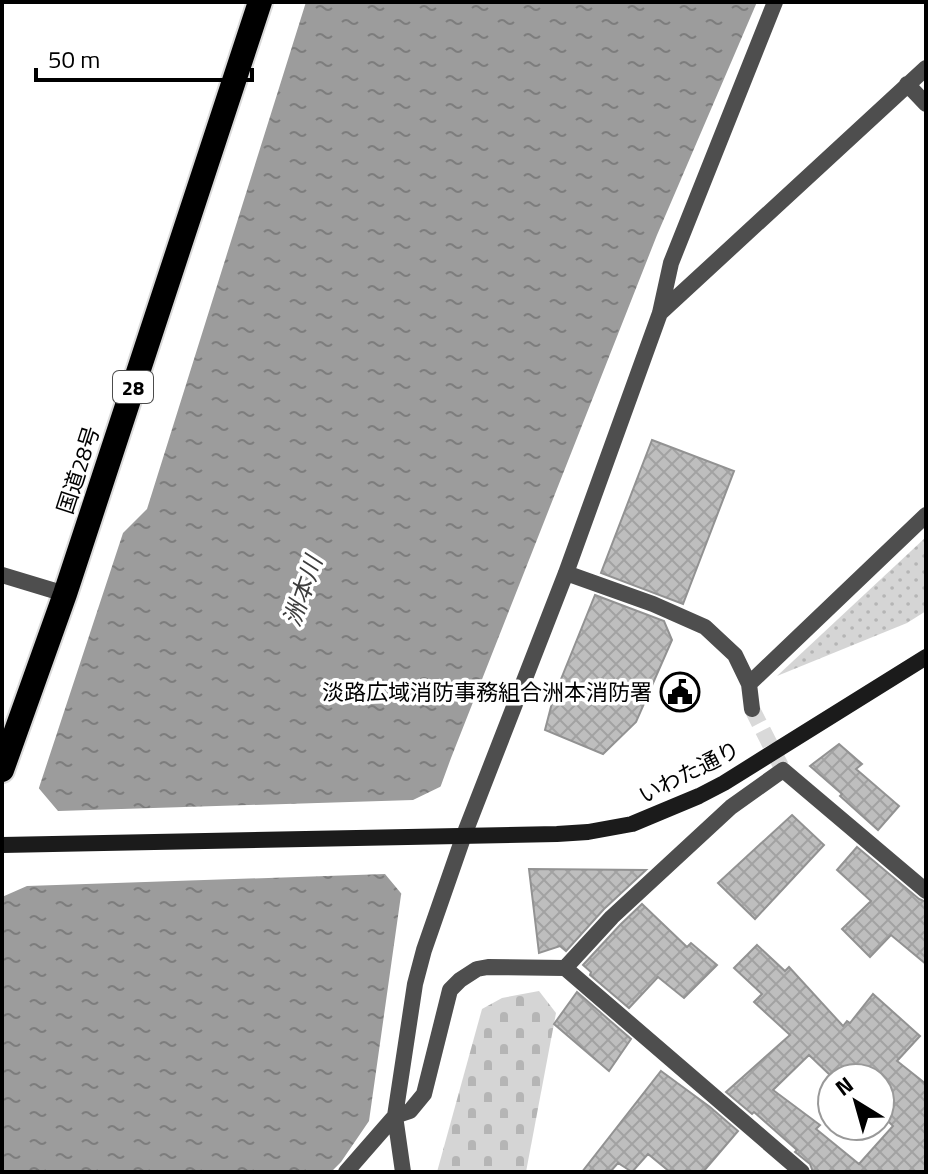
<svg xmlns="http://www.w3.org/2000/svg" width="928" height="1174" font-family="'Titillium Web','Noto Sans JP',sans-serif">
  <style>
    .grass { fill: url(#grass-dots) }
    .cemetery { fill: url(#cemetery-stones) }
    .water { fill: url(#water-ripples) }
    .pier { fill: #fff }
    .building { fill: url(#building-cross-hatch); stroke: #929292; stroke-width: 2; fill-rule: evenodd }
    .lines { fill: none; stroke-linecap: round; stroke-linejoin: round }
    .street-tunnel { stroke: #d9d9d9; stroke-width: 16; stroke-dasharray: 16 8; stroke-linecap: butt }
    .highway-casing { stroke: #dbdbdb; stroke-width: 28 }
    .street { stroke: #4e4e4e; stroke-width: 16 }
    .secondary { stroke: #1b1b1b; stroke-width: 16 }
    .highway { stroke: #000; stroke-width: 24 }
    .labels { text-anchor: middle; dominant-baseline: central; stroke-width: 7; stroke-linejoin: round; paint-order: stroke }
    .shield { fill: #fff; stroke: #4c4c4c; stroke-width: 2 }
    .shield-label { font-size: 20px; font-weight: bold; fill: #000 }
    .street-label { font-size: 22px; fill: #000; stroke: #fff }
    .poi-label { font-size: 22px; fill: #000; stroke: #fff; text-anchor: end }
    .water-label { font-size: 24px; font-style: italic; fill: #3d3d3d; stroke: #fff }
  </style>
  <defs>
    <pattern id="grass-dots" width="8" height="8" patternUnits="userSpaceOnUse" patternTransform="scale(2)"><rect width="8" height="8" fill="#d5d5d5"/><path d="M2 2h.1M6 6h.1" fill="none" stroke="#b5b5b5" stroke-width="1.8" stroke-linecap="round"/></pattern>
    <pattern id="cemetery-stones" width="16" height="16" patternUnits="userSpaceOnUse" patternTransform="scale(2)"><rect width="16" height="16" fill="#d5d5d5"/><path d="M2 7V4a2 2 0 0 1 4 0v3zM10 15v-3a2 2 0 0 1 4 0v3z" fill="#b5b5b5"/></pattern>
    <pattern id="water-ripples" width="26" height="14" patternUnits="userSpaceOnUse" patternTransform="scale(2)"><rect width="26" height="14" fill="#9c9c9c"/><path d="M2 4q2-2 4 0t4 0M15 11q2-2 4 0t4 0" fill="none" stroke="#7d7d7d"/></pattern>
    <pattern id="building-cross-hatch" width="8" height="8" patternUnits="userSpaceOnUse" patternTransform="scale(2)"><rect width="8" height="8" fill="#bebebe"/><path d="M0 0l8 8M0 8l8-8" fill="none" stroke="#a2a2a2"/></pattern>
  </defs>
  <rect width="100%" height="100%" fill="#fff"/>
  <path class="grass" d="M926,537V611L907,623L777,676Z"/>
  <path class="cemetery" d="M539,991L556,1013L526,1172H437L482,1009L502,998Z"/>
  <path class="water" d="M306,2H757L657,235L451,758L401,895L369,1121L341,1162L331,1172H2V890L31,812L123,533L147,509Z"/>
  <path class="pier" d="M446,784L405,898L385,874L27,886L2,897V878L36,785L58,811L413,800Z"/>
  <path class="building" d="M652,440L734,471L683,604L601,573Z
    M595,595L664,621L672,640L636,722L603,754L545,730L553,699Z
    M839,744L862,764L856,769L899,806L878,830L840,796L842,794L810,766Z
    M792,815L824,845L755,919L718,883Z
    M857,847L919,899L926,902V964L891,935L870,957L842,929L871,901L837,870Z
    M529,869L646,870L604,909L566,951L560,946L539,953Z
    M642,904L687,947L691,943L717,965L684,998L658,977L629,1008L590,975L591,972L583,965L620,925Z
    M757,945L785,971L789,967L843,1026L847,1021L850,1023L873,994L920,1036L897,1061L926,1084V1172H813L810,1164L795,1152L797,1150L754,1112L752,1114L726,1092L790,1035L754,1002L762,994L734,968ZM809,1055L833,1078H880V1113L893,1126L859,1164L816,1129L820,1125L773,1090Z
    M577,992L631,1039L609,1071L554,1024Z
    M661,1071L710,1107L738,1131L703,1172H670L648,1154L632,1172L618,1163L610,1172H582Z"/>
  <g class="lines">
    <path class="street-tunnel" d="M752,709L783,770"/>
    <g class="highway-casing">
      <path id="highway" d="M2,770L65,594L260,2"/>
    </g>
    <path class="street" d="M907,84L926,104
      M660,313L926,68
      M566,573L653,604L705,627L735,655L749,684L752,709
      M2,575L65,594
      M749,684L926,515
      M565,968L612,917L731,807L783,770L926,891
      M346,1172L395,1116L410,1111L424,1094L450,990L460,980L477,969L488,967L565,968L802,1172
      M403,1172L395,1116L415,984L424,950L464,835L566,573L660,313L671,263L775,2"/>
    <path class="secondary" d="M2,845L557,834L588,832L632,824L699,796L724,783L926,657"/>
    <use href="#highway" class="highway"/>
  </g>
  <defs>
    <g id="civic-ring" transform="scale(2)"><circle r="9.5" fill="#fff" stroke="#000" stroke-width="1.5"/><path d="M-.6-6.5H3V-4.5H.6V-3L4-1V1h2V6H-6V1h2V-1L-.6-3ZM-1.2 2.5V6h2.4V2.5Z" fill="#000"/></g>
  </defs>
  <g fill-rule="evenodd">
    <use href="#civic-ring" x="680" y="692"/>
  </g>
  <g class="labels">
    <rect class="shield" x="113" y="371" width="40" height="32" rx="6"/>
    <g class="shield-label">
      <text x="133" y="387">28</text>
    </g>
    <g class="street-label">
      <text transform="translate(78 470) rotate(-72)">国道28号</text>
      <text transform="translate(689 772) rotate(-27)">いわた通り</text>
    </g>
    <g class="poi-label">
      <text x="652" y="692">淡路広域消防事務組合洲本消防署</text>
    </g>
    <g class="water-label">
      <text transform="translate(302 591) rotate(-71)">洲本川</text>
    </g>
  </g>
  <rect width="928" height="1174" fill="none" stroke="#000000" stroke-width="8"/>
  <g transform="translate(856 1102) rotate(323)"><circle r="38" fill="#ffffff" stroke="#999999" stroke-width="2"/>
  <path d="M0-6L14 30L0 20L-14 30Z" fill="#000000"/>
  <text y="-12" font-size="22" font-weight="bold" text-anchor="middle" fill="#000000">N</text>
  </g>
  <path d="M36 68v12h216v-12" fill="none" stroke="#000000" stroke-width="4"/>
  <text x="48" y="68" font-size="24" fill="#000000" stroke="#ffffff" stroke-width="6" paint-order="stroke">50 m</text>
</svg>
